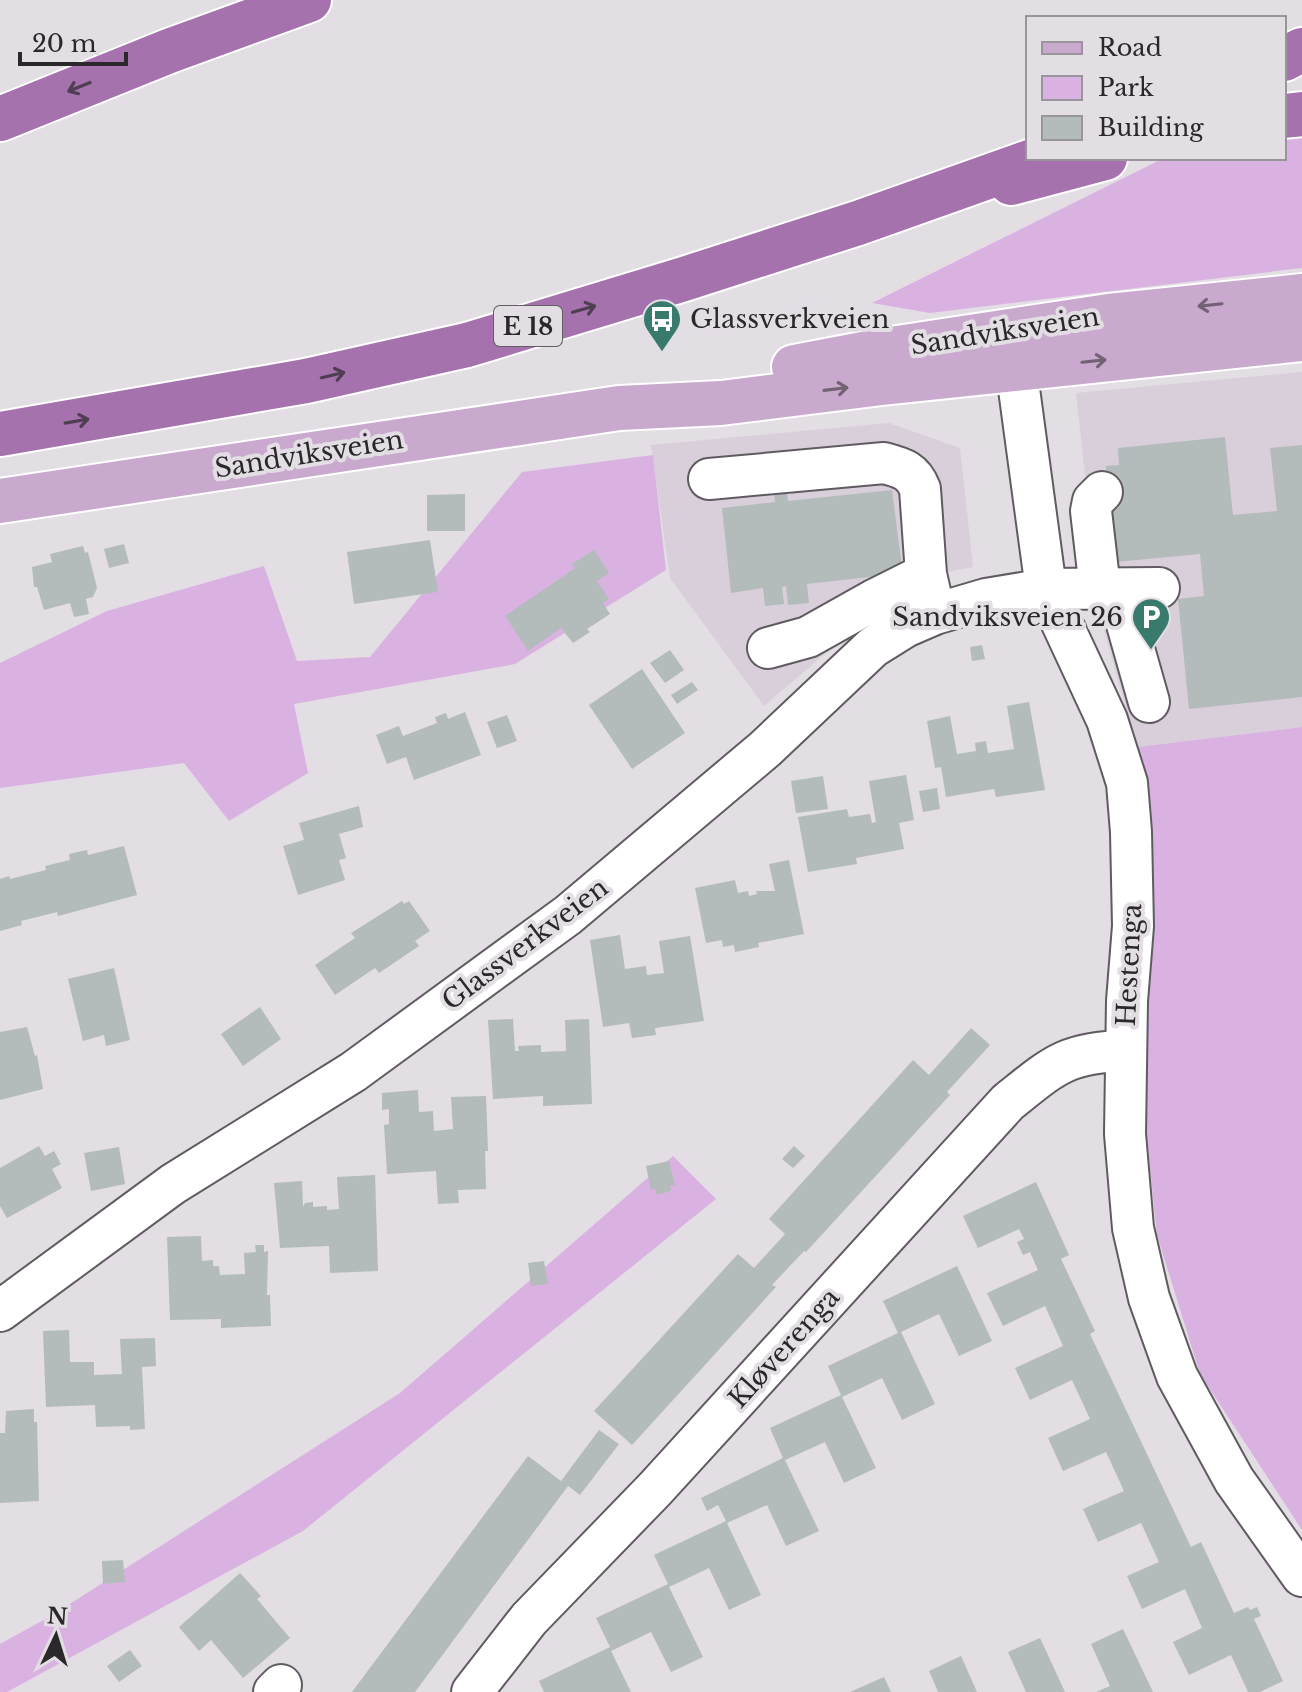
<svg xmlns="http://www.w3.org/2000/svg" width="1302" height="1692" font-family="'Libre Baskerville',serif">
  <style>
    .built { fill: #d9cfda }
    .green { fill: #dab2e2 }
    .building { fill: #b3bcba }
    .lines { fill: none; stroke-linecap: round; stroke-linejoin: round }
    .minor-casing { stroke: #605b61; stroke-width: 44 }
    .major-casing { stroke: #fff; stroke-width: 48 }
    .highway-casing { stroke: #fff; stroke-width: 48 }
    .minor { stroke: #fff; stroke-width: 40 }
    .major { stroke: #c9aace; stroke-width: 44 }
    .highway { stroke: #a572ae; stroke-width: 44 }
    .oneway { stroke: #4f3e52 }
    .oneway2 { stroke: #726274 }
    .labels { text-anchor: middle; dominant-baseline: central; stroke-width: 8; stroke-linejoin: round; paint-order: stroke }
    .shield { fill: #e3dde4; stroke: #625e62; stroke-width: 2 }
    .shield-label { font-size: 24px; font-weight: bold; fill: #2a282a }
    .poi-label { font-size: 26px; fill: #2a282a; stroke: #e3dde4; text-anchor: start }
    .street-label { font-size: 26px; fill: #2a282a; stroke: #e3dde4 }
  </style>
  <rect width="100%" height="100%" fill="#e3dde4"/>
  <path class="built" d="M1302,372V727L1137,747L1101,620L1076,393Z
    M889,423L960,448L973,567L947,572L855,628L764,706L670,578L651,445Z"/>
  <path class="green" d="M1302,90V268L930,313L872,303L1164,158H1284V99Z
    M653,455L666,570L515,664L294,704L308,773L229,821L184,763L0,788V663L107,611L264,566L297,661L370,657L522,472Z
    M1302,727V1530L1200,1374L1157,1235L1146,1130L1137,747Z
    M673,1156L716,1199L303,1531L7,1692H0V1644L51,1616L400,1393Z"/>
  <path class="building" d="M1225,437L1233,515L1277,511L1270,448L1302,445V697L1189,709L1178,599L1204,596L1200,554L1116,562L1106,466L1119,465L1118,448Z
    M892,490L902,567L896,574L807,584L809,603L788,605L786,586L782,587L784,604L765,606L763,588L731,593L722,508L775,502L774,495L787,493L788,501Z
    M465,494V531H427V495Z
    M430,540L438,592L354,604L347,552Z
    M124,544L129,563L109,568L104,549Z
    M83,546L85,553L88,552L97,588L93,597L86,599L89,614L74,617L70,603L44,610L37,587H34L32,567L52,562L50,554Z
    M594,550L609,573L597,581L609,599L603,603L610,614L587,629L590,632L573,643L561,628L528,651L505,616L575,568L572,564Z
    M982,645L985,659L972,661L970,647Z
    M670,650L684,670L665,683L650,663Z
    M642,669L685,733L632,769L589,705Z
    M692,682L698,690L677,704L671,695Z
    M1029,702L1045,790L996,797L994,789L946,797L941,767L935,768L927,721L950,716L957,754L976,751L975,743L986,741L988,753L1014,749L1007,706Z
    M465,712L481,755L414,780L406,757L387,764L376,735L399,726L403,736L437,723L435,717L446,713L448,719Z
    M507,715L517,741L497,748L487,722Z
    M906,775L914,820L899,823L904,849L856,858L857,864L808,872L798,817L847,809L849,817L870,814L872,823L876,822L869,781Z
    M823,776L828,809L796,813L791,781Z
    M937,788L940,809L923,812L919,791Z
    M359,806L363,827L339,834L346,858L339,860L345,880L298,895L283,846L304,840L299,823Z
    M124,846L137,895L58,916L57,912L21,921L22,925L0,931V879L9,876L10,879L46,870L45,866L70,860L69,854L87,850L88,855Z
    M789,860L804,934L758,943L759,947L735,952L734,945L723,947L722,940L706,943L695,888L735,880L738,893L748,891L749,896L757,894L756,891H775L769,864Z
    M402,901L404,904L409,901L430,931L415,941L419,946L379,973L375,968L335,995L315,965L355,938L351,933Z
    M620,935L625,969L646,966L647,975L664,973L659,941L690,936L704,1021L655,1028L656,1035L632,1038L629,1023L603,1027L590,940Z
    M114,968L130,1040L106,1046L104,1035L83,1041L68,979Z
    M260,1007L281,1039L243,1066L221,1034Z
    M513,1019L515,1051H519L518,1046L541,1045V1052L566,1051L565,1020L589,1019L592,1104L543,1106V1096L493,1099L488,1020Z
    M27,1027L35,1056L37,1055L43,1089L0,1100V1032Z
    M971,1028L990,1045L947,1092L950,1095L806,1252L804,1251L772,1285L776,1287L632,1445L594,1411L738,1254L754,1268L785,1234L769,1219L913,1060L929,1075Z
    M418,1090L419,1112L433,1111L434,1131L453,1129L451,1097L486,1096L488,1151H485L486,1189L458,1190L459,1203L438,1204L436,1171L387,1174L384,1125L389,1124V1109L382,1110V1093Z
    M39,1146L45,1156L54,1151L61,1164L52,1169L62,1188L7,1218L0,1206V1168Z
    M794,1146L805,1156L793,1168L782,1159Z
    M119,1147L125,1184L91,1191L84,1153Z
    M669,1161L675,1185L670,1186L671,1191L657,1195L655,1189L651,1190L646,1166Z
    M375,1175L378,1271L330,1273L329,1246L280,1248L274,1183L302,1181L303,1207L305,1203L313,1202V1207L327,1206V1210L339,1209L337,1177Z
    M1036,1182L1069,1255L1061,1259L1095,1331L1090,1334L1191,1547L1201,1542L1234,1613L1248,1607L1250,1610L1257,1607L1261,1616L1254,1619L1283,1681L1260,1692H1248L1231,1655L1189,1675L1173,1642L1202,1628L1185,1589L1142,1609L1127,1576L1159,1562L1141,1523L1098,1542L1083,1509L1124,1491L1106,1452L1063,1471L1048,1438L1090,1419L1072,1380L1030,1400L1015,1368L1063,1346L1045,1306L1003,1326L987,1293L1038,1270L1030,1252L1023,1255L1017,1242L1024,1239L1019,1229L978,1248L963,1216Z
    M201,1236L202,1261L213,1260V1266H219L220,1275L245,1274L244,1253L256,1252L255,1245H264V1252L268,1251L267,1295H270L271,1326L221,1328V1319L170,1320L167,1237Z
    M544,1261L548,1284L531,1286L528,1263Z
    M957,1266L992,1341L959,1356L939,1314L901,1332L935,1404L902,1420L882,1378L842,1397L876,1468L844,1483L825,1442L785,1460L819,1531L786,1546L767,1505L727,1523L761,1595L729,1610L709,1568L669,1587L703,1657L671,1672L651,1632L611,1651L631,1692H544L539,1681L610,1647L596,1618L668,1584L654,1555L726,1521L718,1505L707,1511L701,1498L783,1458L770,1428L841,1395L828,1366L898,1333L883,1301Z
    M69,1330L70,1362H94V1375L122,1374L120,1339L155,1338L156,1366L142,1367L145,1429L130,1430V1426L96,1427L95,1405L46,1407L43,1331Z
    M34,1409V1422H37L39,1501L0,1503V1433H5L6,1411Z
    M599,1430L619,1444L580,1495L568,1486L415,1692H352L528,1456L561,1481Z
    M123,1560L125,1582L103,1584L102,1561Z
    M240,1573L261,1596L257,1599L290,1638L243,1678L211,1640L199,1651L179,1627Z
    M1123,1629L1153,1692H1096L1110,1686L1091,1644Z
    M1040,1638L1065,1692H1026L1008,1652Z
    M130,1650L142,1666L119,1682L107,1666Z
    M961,1656L977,1692H938L929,1671Z
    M884,1677L891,1692H850Z"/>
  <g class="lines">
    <g class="minor-casing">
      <path id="minor" d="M1012,337L1046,589L1107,720L1127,783L1131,832L1133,926L1127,1001L1125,1134L1133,1228L1149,1298L1177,1376L1234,1480L1302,1576
        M709,479L884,463C903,468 913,471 920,489L926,574L935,614
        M1100,589L1091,511L1093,501L1102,492
        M1117,589L1149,702
        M768,648L808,637L874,600L926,574
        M0,1311L173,1184L353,1072L568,915L765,749L873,647L905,627L935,614L986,599L1046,589L1159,588
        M274,1692L281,1685
        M472,1692L529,1619L655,1489L1008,1102C1053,1066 1066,1052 1126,1051"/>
    </g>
    <g class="major-casing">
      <path id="major" d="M794,367L878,351L1109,316L1302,296
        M0,501L619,408L721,403L882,383L1302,339"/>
    </g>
    <g class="highway-casing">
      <path id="highway" d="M1284,59L1302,50
        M1284,116L1302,114
        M0,119L169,51L309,0
        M1011,183L1105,158
        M0,434L306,381L467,345L684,279L858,223L1041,158"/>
    </g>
    <use href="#minor" class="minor"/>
    <use href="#major" class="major"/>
    <use href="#highway" class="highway"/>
  </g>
  <defs><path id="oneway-shaft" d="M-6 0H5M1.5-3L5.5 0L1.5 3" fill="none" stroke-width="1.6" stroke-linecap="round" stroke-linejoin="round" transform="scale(2)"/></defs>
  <g class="oneway">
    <use href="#oneway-shaft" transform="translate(79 87) rotate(158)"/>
    <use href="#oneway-shaft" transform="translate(584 309) rotate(-16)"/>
    <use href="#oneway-shaft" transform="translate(333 375) rotate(-13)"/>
    <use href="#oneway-shaft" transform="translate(77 421) rotate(-10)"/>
  </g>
  <g class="oneway2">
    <use href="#oneway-shaft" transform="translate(1210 305) rotate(174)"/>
    <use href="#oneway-shaft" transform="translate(1094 361) rotate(-6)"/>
    <use href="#oneway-shaft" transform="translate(836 389) rotate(-7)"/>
  </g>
  <defs>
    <g id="bus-pin" transform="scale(2)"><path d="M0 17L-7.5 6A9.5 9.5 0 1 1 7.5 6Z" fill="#387b6d" stroke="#e3dde4"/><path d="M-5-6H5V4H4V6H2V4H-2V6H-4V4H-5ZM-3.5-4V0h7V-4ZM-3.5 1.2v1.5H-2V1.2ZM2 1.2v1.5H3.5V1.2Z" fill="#fff"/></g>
    <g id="parking-pin" transform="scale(2)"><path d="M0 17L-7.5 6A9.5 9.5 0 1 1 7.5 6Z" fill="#387b6d" stroke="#e3dde4"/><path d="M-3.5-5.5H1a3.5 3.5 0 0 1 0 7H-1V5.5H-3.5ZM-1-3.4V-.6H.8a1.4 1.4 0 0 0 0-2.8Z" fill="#fff"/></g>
  </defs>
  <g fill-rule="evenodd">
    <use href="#bus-pin" x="662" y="319"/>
    <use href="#parking-pin" x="1151" y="617"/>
  </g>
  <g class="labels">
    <rect class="shield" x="494" y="306" width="68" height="40" rx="6"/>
    <g class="shield-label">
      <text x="528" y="326">E 18</text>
    </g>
    <g class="poi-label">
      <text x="690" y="319">Glassverkveien</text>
      <text x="1123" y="617" text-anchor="end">Sandviksveien 26</text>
    </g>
    <g class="street-label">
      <text transform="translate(1005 331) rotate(-9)">Sandviksveien</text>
      <text transform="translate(309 454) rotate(-9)">Sandviksveien</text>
      <text transform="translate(525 944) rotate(-37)">Glassverkveien</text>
      <text transform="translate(1129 965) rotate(-87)">Hestenga</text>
      <text transform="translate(784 1348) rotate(-48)">Kløverenga</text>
    </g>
  </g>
  <rect x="1026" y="16" width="260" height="144" fill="#e3dde4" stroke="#99959a" stroke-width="2"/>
  <rect x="1042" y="42" width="40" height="12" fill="#c9aace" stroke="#99959a" stroke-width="2"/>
  <text x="1098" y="56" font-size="24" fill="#2a282a">Road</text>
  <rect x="1042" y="76" width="40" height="24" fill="#dab2e2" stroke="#99959a" stroke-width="2"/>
  <text x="1098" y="96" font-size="24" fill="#2a282a">Park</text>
  <rect x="1042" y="116" width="40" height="24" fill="#b3bcba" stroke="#99959a" stroke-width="2"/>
  <text x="1098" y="136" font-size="24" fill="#2a282a">Building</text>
  <g transform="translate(56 1636) rotate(4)" stroke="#e3dde4" stroke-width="6" paint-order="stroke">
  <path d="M0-6L14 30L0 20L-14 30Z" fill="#2a282a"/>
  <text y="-12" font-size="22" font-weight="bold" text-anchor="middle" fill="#2a282a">N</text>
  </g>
  <path d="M20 52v12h106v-12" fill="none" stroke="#2a282a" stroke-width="4"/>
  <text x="32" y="52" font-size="24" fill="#2a282a" stroke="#e3dde4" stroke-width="6" paint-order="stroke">20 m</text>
</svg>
